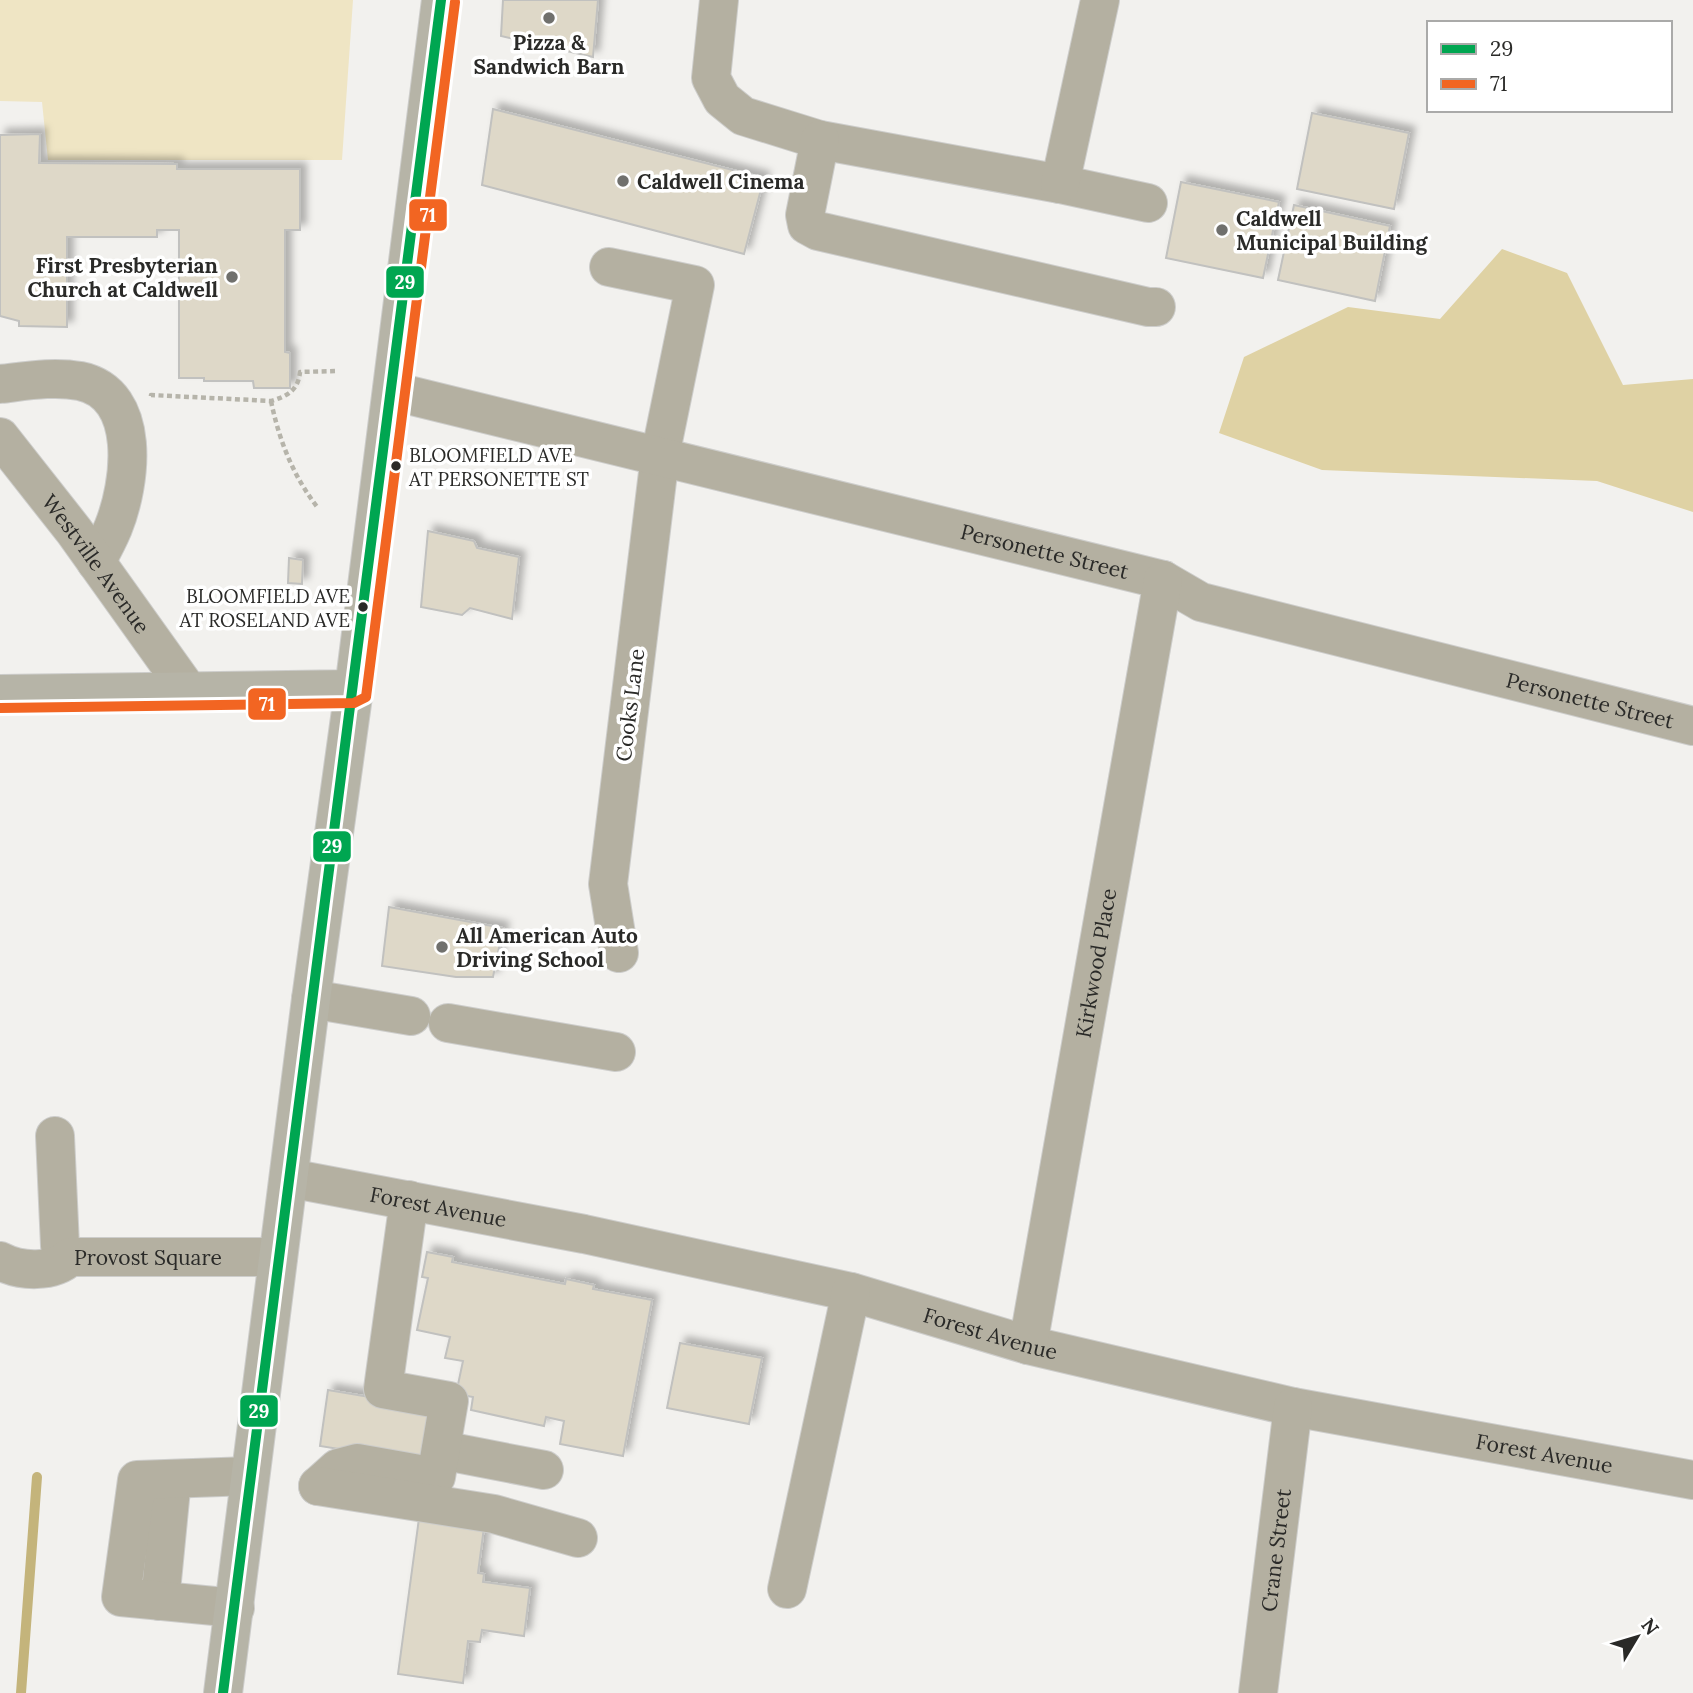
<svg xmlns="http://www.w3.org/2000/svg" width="1693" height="1693" font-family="Lora,serif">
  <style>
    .green { fill: #efe5c4 }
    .forest { fill: #dfd2a4 }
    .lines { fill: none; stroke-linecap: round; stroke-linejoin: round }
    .stream { stroke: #c4b47b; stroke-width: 10 }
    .building { fill: #ded8c8; stroke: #c1c1bf; stroke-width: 2; filter: url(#shadow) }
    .minor-casing { stroke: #cdcdcb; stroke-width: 40 }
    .major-casing { stroke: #cdcdcb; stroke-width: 40 }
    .path { stroke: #b6b4aa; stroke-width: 4.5; stroke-dasharray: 5 3.5; stroke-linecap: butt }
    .minor { stroke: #b4b0a1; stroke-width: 38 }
    .major { stroke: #b6b4a7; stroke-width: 38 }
    .bus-1-casing { stroke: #fff; stroke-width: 16 }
    .bus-2-casing { stroke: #fff; stroke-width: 16 }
    .bus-1 { stroke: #00a651; stroke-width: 10 }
    .bus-2 { stroke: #f26522; stroke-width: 10 }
    .poi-dot { fill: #70706d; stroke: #fff; stroke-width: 2.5 }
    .bus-dot { fill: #2a2a28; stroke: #fff; stroke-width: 2.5 }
    .labels { text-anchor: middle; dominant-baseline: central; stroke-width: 7; stroke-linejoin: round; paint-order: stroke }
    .bus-label { font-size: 19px; fill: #2a2a28; stroke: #fff; text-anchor: start }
    .poi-label { font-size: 21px; font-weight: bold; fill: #2a2a28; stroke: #fff; text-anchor: start }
    .street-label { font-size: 21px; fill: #2a2a28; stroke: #fff }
    .line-badge { stroke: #fff; stroke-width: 2.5 }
    .badge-label { font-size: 19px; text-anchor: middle; font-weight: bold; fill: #fff }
  </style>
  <defs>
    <filter id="shadow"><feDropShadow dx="6" dy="-6" stdDeviation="3.5" flood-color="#0004"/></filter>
  </defs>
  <rect width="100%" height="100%" fill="#f2f1ee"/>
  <path class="green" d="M0,0H353L342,160H48L42,102L0,101Z"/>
  <path class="forest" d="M1502,249L1567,273L1623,385L1693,379V512L1597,481L1322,470L1219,433L1244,357L1348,307L1440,319Z"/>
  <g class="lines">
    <path class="stream" d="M21,1693L37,1477"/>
  </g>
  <path class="building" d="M503,0H598L593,57L501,36Z
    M493,109L764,178L744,254L482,185Z
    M1312,113L1409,133L1394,209L1297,189Z
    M40,134L39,163L177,164V169H300V230H285V352L290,353V388H254L253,381H204V378H179V230H157V237H67V327L19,326V321L0,316V135Z
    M1181,182L1279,202L1263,278L1166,258Z
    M1294,205L1390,226L1375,301L1278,280Z
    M428,531L474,541L477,548L519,557L512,619L470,608L462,615L421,607Z
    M289,558L303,560L302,584L288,583Z
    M389,907L503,928L493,977H456L382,966Z
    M427,1252L453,1257L452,1262L565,1284L566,1279L594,1285L593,1289L652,1300L623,1456L560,1444L564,1421L546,1417L544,1426L471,1410L473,1397L456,1394L463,1361L445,1358L450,1337L417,1330L428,1278L422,1277Z
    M680,1343L762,1358L749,1424L667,1408Z
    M328,1390L435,1408L426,1463L320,1446Z
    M420,1511L485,1520L478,1573L484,1574L483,1582L530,1588L524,1636L482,1630L480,1642L468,1641L463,1683L398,1674Z"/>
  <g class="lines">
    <g class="minor-casing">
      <g id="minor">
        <path d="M719,0L711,78L722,99L743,116L820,140L1060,184L1148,203"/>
        <path d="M820,140L805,215L807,225L818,231L1148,307H1156"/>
        <path d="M1060,184L1100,0"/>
        <path d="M609,267L695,285L660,456L608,884L619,953"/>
        <path d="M0,384C26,381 54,376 80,381C143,394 131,484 113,528C108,540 102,551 96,562"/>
        <path id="s1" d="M392,391L1163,580L1201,602L1693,726"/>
        <path id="s2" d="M0,437L74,531L189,692"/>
        <path d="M311,999L411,1016"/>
        <path d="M448,1023L616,1052"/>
        <path d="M55,1136L60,1246L70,1257"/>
        <path id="s3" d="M289,1178L584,1234L851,1292L1028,1345L1293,1407L1693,1480"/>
        <path id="s4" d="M0,1261C21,1272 53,1273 70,1257H278"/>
        <path id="s5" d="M1028,1345L1163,580"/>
        <path d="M441,1450L544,1470"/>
        <path d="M318,1486L338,1468L357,1463L436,1477L449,1401L383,1389L409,1200"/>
        <path d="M318,1486L494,1514L578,1538"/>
        <path d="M787,1589L851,1292"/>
        <path d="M160,1601L172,1479"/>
        <path d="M235,1608L121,1597L137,1480L250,1476"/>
        <path id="s6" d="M1258,1693L1293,1407"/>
      </g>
    </g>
    <g class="major-casing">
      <path id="major" d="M0,694L354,689
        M223,1693L311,999L354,689L441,0"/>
    </g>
    <path class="path" d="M151,396V395L271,401C288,396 298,390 300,372L335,371
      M271,401C279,440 293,476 318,508"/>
    <use href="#minor" class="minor"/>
    <use href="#major" class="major"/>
    <g class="bus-1-casing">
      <path id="bus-1" d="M223,1693L441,0"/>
    </g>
    <g class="bus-2-casing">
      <path id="bus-2" d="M0,708L354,703L366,697L455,2"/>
    </g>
    <use href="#bus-1" class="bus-1"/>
    <use href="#bus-2" class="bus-2"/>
  </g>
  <g class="poi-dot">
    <circle cx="549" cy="18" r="7"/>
    <circle cx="623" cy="181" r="7"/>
    <circle cx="1222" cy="230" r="7"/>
    <circle cx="232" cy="277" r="7"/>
    <circle cx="442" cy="947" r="7"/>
  </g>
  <g class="bus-dot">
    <circle cx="396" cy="466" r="6"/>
    <circle cx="363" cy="607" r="6"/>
  </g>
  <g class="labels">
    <g class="bus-label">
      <text x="409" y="455">BLOOMFIELD AVE<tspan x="409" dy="24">AT PERSONETTE ST</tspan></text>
      <text x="350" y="596" text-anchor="end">BLOOMFIELD AVE<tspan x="350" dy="24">AT ROSELAND AVE</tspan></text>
    </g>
    <g class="poi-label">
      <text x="549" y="42" text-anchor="middle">Pizza &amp;<tspan x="549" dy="24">Sandwich Barn</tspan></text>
      <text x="637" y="181">Caldwell Cinema</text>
      <text x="1236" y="218">Caldwell<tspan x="1236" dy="24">Municipal Building</tspan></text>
      <text x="218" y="265" text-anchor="end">First Presbyterian<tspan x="218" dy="24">Church at Caldwell</tspan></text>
      <text x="456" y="935">All American Auto<tspan x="456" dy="24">Driving School</tspan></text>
    </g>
    <g class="street-label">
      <text stroke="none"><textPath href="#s1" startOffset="672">Personette Street</textPath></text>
      <text stroke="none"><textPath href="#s2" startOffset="159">Westville Avenue</textPath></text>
      <text stroke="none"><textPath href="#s1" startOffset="1239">Personette Street</textPath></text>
      <text transform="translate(630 705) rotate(-83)">Cooks Lane</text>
      <text stroke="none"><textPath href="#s5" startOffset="388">Kirkwood Place</textPath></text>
      <text stroke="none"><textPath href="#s3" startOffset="152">Forest Avenue</textPath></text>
      <text stroke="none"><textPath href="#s4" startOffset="152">Provost Square</textPath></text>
      <text stroke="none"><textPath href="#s3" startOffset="719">Forest Avenue</textPath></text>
      <text stroke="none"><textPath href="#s3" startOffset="1286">Forest Avenue</textPath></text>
      <text stroke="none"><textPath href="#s6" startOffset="144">Crane Street</textPath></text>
    </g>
  </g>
  <g class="line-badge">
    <rect x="408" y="198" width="40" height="34" rx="7" fill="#f26522"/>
    <rect x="385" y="265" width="40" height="34" rx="7" fill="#00a651"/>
    <rect x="247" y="687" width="40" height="34" rx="7" fill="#f26522"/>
    <rect x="312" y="830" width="40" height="33" rx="7" fill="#00a651"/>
    <rect x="239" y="1394" width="40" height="34" rx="7" fill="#00a651"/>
  </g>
  <g class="badge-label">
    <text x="428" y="222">71</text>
    <text x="405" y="289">29</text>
    <text x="267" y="711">71</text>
    <text x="332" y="853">29</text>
    <text x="259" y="1418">29</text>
  </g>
  <rect x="1427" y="21" width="245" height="91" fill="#ffffff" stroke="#aaaaa9" stroke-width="2"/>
  <rect x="1441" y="44" width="35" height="10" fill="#00a651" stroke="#aaaaa9" stroke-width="2"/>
  <text x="1490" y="56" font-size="21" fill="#2a2a28">29</text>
  <rect x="1441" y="79" width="35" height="10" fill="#f26522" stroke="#aaaaa9" stroke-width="2"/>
  <text x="1490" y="91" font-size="21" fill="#2a2a28">71</text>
  <g transform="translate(1637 1637) rotate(52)" stroke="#ffffff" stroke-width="5" paint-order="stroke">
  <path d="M0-5L12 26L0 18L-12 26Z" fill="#2a2a28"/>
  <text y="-10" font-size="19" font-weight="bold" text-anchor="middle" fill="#2a2a28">N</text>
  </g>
</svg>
